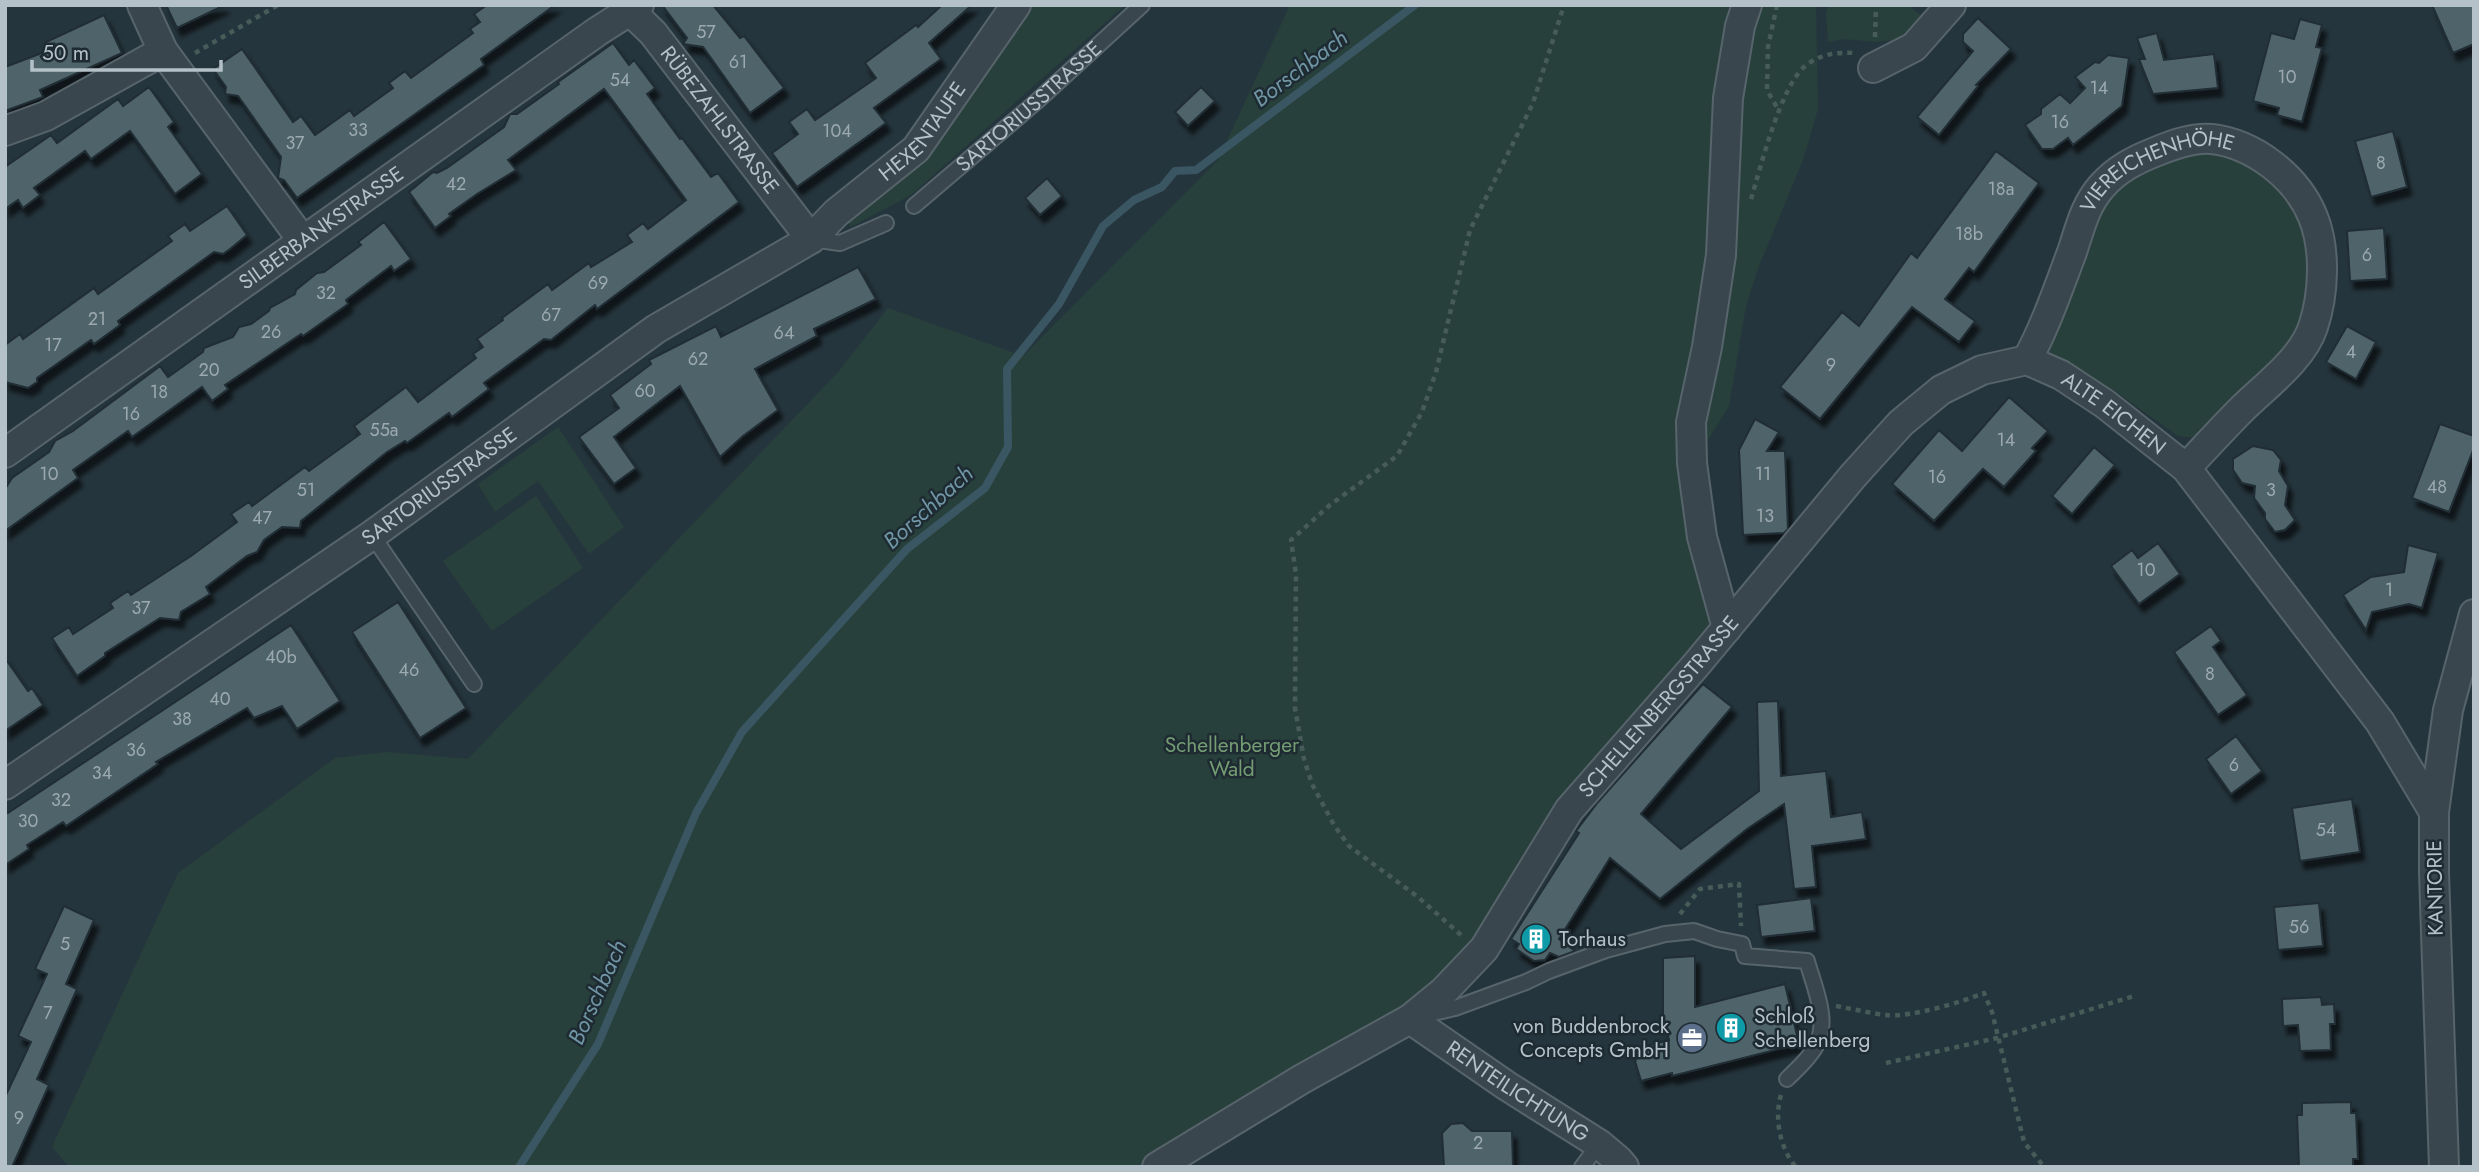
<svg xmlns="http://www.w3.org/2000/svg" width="2479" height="1172" font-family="Jost,sans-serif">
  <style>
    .green { fill: #28403b }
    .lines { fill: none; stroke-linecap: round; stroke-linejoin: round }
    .stream { stroke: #3a5663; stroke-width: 8 }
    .building { fill: #50636a; stroke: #202d34; stroke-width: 2; filter: url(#shadow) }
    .lane-casing { stroke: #57646b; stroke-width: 18 }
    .street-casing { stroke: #57646b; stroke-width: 32 }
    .path { stroke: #475c59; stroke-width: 4.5; stroke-dasharray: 5 5; stroke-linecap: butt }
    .lane { stroke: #39464d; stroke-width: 14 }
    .street { stroke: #39464d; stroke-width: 28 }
    .labels { text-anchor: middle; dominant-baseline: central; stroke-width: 5; stroke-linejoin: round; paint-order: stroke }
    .number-label { font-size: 18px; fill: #9caab0 }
    .street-label { font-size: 21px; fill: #b5c1c8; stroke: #1e2b32 }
    .park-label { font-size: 21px; fill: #759d74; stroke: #1e2b32 }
    .poi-label { font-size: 21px; fill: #b5c1c8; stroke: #1e2b32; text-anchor: start }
    .water-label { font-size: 23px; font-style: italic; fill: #7095a5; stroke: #1e2b32 }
  </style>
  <defs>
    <filter id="shadow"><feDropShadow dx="4.5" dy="8" stdDeviation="2" flood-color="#0009"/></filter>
  </defs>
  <rect width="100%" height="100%" fill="#25353d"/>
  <path class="green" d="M1027,5H1125L911,195L851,227L844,215Z
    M1290,5H1744L1689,421L1723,630L1696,662L1478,954L1181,1167H69L52,1147L178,873L335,758L387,752L468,759L839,371L888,308L1023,356L1218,160Z
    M1749,5H1816L1818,109L1803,160L1757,271L1746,306L1729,406L1698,456Z
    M1828,5H1908L1924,18L1906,37L1896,40L1875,42L1845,39L1828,42L1826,14Z
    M2169,152H2229L2276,179L2305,220L2312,286L2291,347L2199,438L2178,436L2115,391L2062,370L2048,360L2053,335L2105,189Z
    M558,427L624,527L589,554L538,481L495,512L478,484Z
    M536,496L583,568L492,631L443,561Z"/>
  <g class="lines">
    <path class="stream" d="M519,1167L598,1044L696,813L742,732L907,549L985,488L1008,447L1007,369L1059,304L1103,226L1134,200L1162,187L1175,171L1196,170L1415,5"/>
  </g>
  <path class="building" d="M166,5H225L177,28Z
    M487,5H555L481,59L484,65L297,198L284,180L278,178L281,157L238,96L225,94L226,87L213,69L242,49L293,122L301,116L315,135L350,110L354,116L393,88L389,83L405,71L411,78L473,33L470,29L480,22L474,14Z
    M662,5H713L740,38L744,36L784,88L750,113L703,47L683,44L687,38Z
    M942,5H972L929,43L941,59L874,108L886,123L797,187L772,153L798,134L789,122L807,109L815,120L876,78L865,63L916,25L918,27Z
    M2432,5H2474V44L2453,53Z
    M104,15L122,53L40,90L43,97L5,111V67L50,50L46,42Z
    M1978,18L2011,49L1976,85L1978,86L1939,135L1917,117L1973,51L1963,42V34Z
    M2300,19L2322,25L2316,47L2322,48L2302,122L2277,115L2279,108L2253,101L2271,33L2294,39Z
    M2157,33L2164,60L2214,54L2218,88L2153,94L2139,59H2145L2137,38Z
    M613,43L629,65L634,60L655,88L647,94L680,139L682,138L711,177L718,173L739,202L597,309L595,305L551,340L544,339L484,383L489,389L452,417L449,413L407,443L405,441L387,452L301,521L300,528L282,527L264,540L257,552L247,556L206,587L210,594L181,612L179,620L160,618L105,653V656L77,676L52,638L69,627L73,634L113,608L110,603L128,591L131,595L191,556L237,522L231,514L249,502L252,506L305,467L309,471L360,434L354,426L406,387L418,402L476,358L473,354L483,347L477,339L503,320L502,318L548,284L552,290L589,263L591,267L632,242L627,235L643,223L648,229L686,200L604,89L508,160L516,170L477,194L449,214L451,216L435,228L409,192L433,172L437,173L447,168L504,127L510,114H517L559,84L558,82Z
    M2108,55L2129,58L2122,106L2073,145L2068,138L2053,149H2042L2025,125L2041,114V109L2060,94L2070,103L2085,88L2075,77L2095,62L2099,63Z
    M149,87L174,122L168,127L202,174L175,194L130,131L91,159L85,151L34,188L40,195L23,208L18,200L5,209V167L51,135L57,143L118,99L123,106Z
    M1201,87L1215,101L1188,126L1175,112Z
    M2393,131L2407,187L2371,197L2355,141Z
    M1996,151L2039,183L1974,272L1969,268L1945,299L1975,321L1959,342L1912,307L1820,419L1780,387L1842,312L1859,326L1911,253L1917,258Z
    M1047,178L1062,196L1040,215L1025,198Z
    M227,206L247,235L230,249L223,254L214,252L118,321L120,325L94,344L91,340L37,378V382L28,388L5,382V345L20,334L23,339L94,288L98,294L172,241L168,236L185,224L190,231Z
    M384,222L411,259L394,271L391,266L346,300L348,304L303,336L301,334L225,385L228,389L212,401L202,387L132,437L128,431L73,470L78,478L5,531V489L12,478L49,452L55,441L73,431L160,366L168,377L203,352L204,348L233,337L239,327L251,324L269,311L270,308L295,294L296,290L317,273L324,272L361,245L358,242Z
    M2384,228L2387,279L2350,281L2347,231Z
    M858,267L876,299L814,329L817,336L755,369L778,410L743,436L720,457L680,386L614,437L636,468L614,484L579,437L619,408L610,395L651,364L649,360L716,326L721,337Z
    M2347,326L2376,342L2356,379L2326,362Z
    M2009,397L2048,431L2032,448L2036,451L2004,487L1983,469L1934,521L1892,484L1939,430L1962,451Z
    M1755,419L1779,432L1767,451H1785L1788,529L1784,533L1743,535L1739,450Z
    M2440,424L2474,436V448L2449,512L2412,498Z
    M2253,446L2273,450L2281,460L2279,471L2288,486L2285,505L2295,520L2285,530L2275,532L2265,519V513L2254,498L2255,486L2242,483L2233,470V459Z
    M2094,447L2115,465L2072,514L2052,496Z
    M2158,543L2180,574L2139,604L2111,566L2132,550L2138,558Z
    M2408,545L2438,553L2422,608L2409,604L2372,612L2366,630L2343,595L2371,577L2404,572Z
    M398,602L466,708L420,738L352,632Z
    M291,625L340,701L297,729L282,706L254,718L247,708L156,762L158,764L66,826L63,822L27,845L29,849L5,865V809L8,813Z
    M2211,626L2221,641L2213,647L2247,695L2218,715L2174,652Z
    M5,658L28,691L32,688L43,705L5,731Z
    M1703,684L1732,707L1641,814L1681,849L1759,791L1757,702L1778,701L1781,776L1826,771L1831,817L1862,812L1866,839L1812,846L1816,887L1794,889L1784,804L1747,829L1660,899L1610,858L1559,939L1575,951L1559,957L1550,953L1545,960L1534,961L1516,949L1519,944L1511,939L1579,833L1576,831L1598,802Z
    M2236,736L2262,771L2231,794L2206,759Z
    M2352,799L2360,852L2300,861L2292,808Z
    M1811,898L1815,931L1761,937L1757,905Z
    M2319,903L2323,946L2278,950L2274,907Z
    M64,906L94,920L66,984L77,989L37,1079L49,1085L12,1167H5V1097L31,1042L18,1036L47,974L35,969Z
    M1695,956V1007L1785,984L1799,1044L1672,1076V1073L1641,1081L1635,1061L1646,1046L1669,1040L1663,1015V958Z
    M2321,997L2322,1005L2334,1004L2335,1024H2330L2331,1050L2300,1051L2298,1025L2283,1026L2282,999Z
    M2351,1102V1113H2356L2358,1159H2353V1167H2299L2297,1115H2302V1103Z
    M1463,1123L1472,1131H1512L1513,1167H1444L1442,1133L1451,1124Z"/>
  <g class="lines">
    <g class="lane-casing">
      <g id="lane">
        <path id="s1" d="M914,206L1036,102L1142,5"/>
        <path d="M812,239L840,243L886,223"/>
        <path d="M372,535L474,684"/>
        <path d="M1425,1015L1455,1008L1526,982L1549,971L1606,950L1665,934L1694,931L1717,939L1742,944L1745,956L1807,961C1814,987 1830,1020 1816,1046C1809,1059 1797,1069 1787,1079"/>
        <path d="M1582,1167L1599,1144"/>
      </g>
    </g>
    <g class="street-casing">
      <g id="street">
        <path d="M142,5L163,51L303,241"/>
        <path id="s2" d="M624,5L653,33L811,239"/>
        <path d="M1873,68L1914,47L1951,5"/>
        <path d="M5,131L46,116L163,51"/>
        <path id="s3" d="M2027,360C2046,325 2058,289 2072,252C2080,228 2085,205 2102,186C2117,169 2135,160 2155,152C2172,145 2193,137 2212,139C2254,144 2297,177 2313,217C2326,249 2324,294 2313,327C2302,360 2265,386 2241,410C2222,429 2204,449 2186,468"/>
        <path id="s4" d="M5,453L598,31L639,5"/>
        <path d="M1727,628L1702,537L1692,463L1691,422L1707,347L1721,255L1728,98L1740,26L1747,5"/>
        <path id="s5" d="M5,785L372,535L656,329L811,239L836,213L916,149L1016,5"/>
        <path id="s6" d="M1410,1019L1507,1086L1599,1144L1618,1160L1624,1167"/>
        <path id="s7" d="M1157,1167L1302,1079L1410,1019L1444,991L1484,949L1569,810L1696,665L1853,476L1901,423L1941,390L1982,370L2027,360L2061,375L2105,404L2186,468L2380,722L2434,812"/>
        <path d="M2444,1167L2434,873V812L2448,710L2474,614"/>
      </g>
    </g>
    <path class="path" d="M1777,5L1768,47L1767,90L1779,111
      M1875,37L1876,5
      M195,53L278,5
      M1751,199C1761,166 1780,89 1804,67C1819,54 1836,52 1855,53
      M1680,914L1700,889L1739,884L1741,926
      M1461,935L1418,897L1349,846L1334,825L1312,784L1304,759L1295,708L1296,574L1291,540L1330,505L1397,456L1422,412L1436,372L1470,230L1533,103L1564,5
      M1836,1006C1853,1009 1869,1013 1886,1015C1909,1018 1962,1002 1984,993L1992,1012L2024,1142L2044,1167
      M1886,1063L1997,1038L2134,996
      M1781,1095C1774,1118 1780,1149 1796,1167"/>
    <use href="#lane" class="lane"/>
    <use href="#street" class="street"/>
  </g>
  <defs>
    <g id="building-disc" transform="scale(1.575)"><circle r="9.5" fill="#0f9aa8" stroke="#1e2b32"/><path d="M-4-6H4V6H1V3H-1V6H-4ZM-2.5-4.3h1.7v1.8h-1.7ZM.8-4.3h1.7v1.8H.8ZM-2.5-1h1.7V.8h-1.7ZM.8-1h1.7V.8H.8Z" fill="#fff"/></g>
    <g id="office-disc" transform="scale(1.575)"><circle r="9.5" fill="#5c6f8a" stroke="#1e2b32"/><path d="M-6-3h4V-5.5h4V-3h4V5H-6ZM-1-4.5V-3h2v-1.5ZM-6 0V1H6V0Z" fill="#fff"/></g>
  </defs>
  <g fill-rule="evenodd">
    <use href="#building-disc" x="1536" y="939"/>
    <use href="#building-disc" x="1731" y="1028"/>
    <use href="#office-disc" x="1692" y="1038"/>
  </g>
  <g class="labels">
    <g class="number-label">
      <text x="706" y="32">57</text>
      <text x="738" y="62">61</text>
      <text x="2287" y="77">10</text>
      <text x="620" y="80">54</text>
      <text x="2099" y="88">14</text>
      <text x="2060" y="122">16</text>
      <text x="358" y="130">33</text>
      <text x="837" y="131">104</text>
      <text x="295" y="143">37</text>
      <text x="2381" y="163">8</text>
      <text x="456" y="184">42</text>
      <text x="2001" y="189">18a</text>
      <text x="1969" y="234">18b</text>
      <text x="2367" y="255">6</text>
      <text x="598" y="283">69</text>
      <text x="326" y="293">32</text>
      <text x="551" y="315">67</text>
      <text x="97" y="319">21</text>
      <text x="271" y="332">26</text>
      <text x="784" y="333">64</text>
      <text x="53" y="345">17</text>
      <text x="2351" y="352">4</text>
      <text x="698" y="359">62</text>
      <text x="1831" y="365">9</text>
      <text x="209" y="370">20</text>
      <text x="645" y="391">60</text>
      <text x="159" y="392">18</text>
      <text x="131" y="414">16</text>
      <text x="384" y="430">55a</text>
      <text x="2006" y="440">14</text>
      <text x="49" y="474">10</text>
      <text x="1763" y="474">11</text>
      <text x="1937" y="477">16</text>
      <text x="2437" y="487">48</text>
      <text x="306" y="490">51</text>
      <text x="2271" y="490">3</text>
      <text x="1765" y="516">13</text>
      <text x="262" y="518">47</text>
      <text x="2146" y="570">10</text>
      <text x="2389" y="590">1</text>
      <text x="141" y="608">37</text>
      <text x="281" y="657">40b</text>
      <text x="409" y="670">46</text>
      <text x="2210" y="674">8</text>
      <text x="220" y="699">40</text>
      <text x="182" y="719">38</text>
      <text x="136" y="750">36</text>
      <text x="2234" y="765">6</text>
      <text x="102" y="773">34</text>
      <text x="61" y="800">32</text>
      <text x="28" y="821">30</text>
      <text x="2326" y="830">54</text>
      <text x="2299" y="927">56</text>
      <text x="65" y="944">5</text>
      <text x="48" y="1013">7</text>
      <text x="19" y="1118">9</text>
      <text x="1478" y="1143">2</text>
    </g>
    <g class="street-label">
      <text stroke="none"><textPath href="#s1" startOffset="152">SARTORIUSSTRASSE</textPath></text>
      <text stroke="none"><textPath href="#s2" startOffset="150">RÜBEZAHLSTRASSE</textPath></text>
      <text stroke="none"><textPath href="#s5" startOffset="1130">HEXENTAUFE</textPath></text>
      <text stroke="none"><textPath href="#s3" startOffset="248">VIEREICHENHÖHE</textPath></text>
      <text stroke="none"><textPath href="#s4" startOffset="388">SILBERBANKSTRASSE</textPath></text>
      <text stroke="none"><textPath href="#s7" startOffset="1314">ALTE EICHEN</textPath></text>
      <text stroke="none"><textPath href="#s5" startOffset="527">SARTORIUSSTRASSE</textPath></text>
      <text stroke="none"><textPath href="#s7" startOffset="695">SCHELLENBERGSTRASSE</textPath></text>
      <text transform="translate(2435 888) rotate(-91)">KANTORIE</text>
      <text stroke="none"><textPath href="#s6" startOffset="130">RENTEILICHTUNG</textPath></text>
    </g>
    <g class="park-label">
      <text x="1232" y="745">Schellenberger<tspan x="1232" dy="24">Wald</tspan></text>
    </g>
    <g class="poi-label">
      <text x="1559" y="939">Torhaus</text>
      <text x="1754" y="1016">Schloß<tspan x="1754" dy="24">Schellenberg</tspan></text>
      <text x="1669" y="1026" text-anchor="end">von Buddenbrock<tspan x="1669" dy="24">Concepts GmbH</tspan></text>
    </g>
    <g class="water-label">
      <text transform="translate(1300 68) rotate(-37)">Borschbach</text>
      <text transform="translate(928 507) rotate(-42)">Borschbach</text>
      <text transform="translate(597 992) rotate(-66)">Borschbach</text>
    </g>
  </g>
  <rect width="2479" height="1172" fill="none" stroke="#b5c1c8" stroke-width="14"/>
  <path d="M32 60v10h189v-10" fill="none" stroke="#b5c1c8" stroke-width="3.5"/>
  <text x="42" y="60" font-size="21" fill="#b5c1c8" stroke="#1e2b32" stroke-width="5" paint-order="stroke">50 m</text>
</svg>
